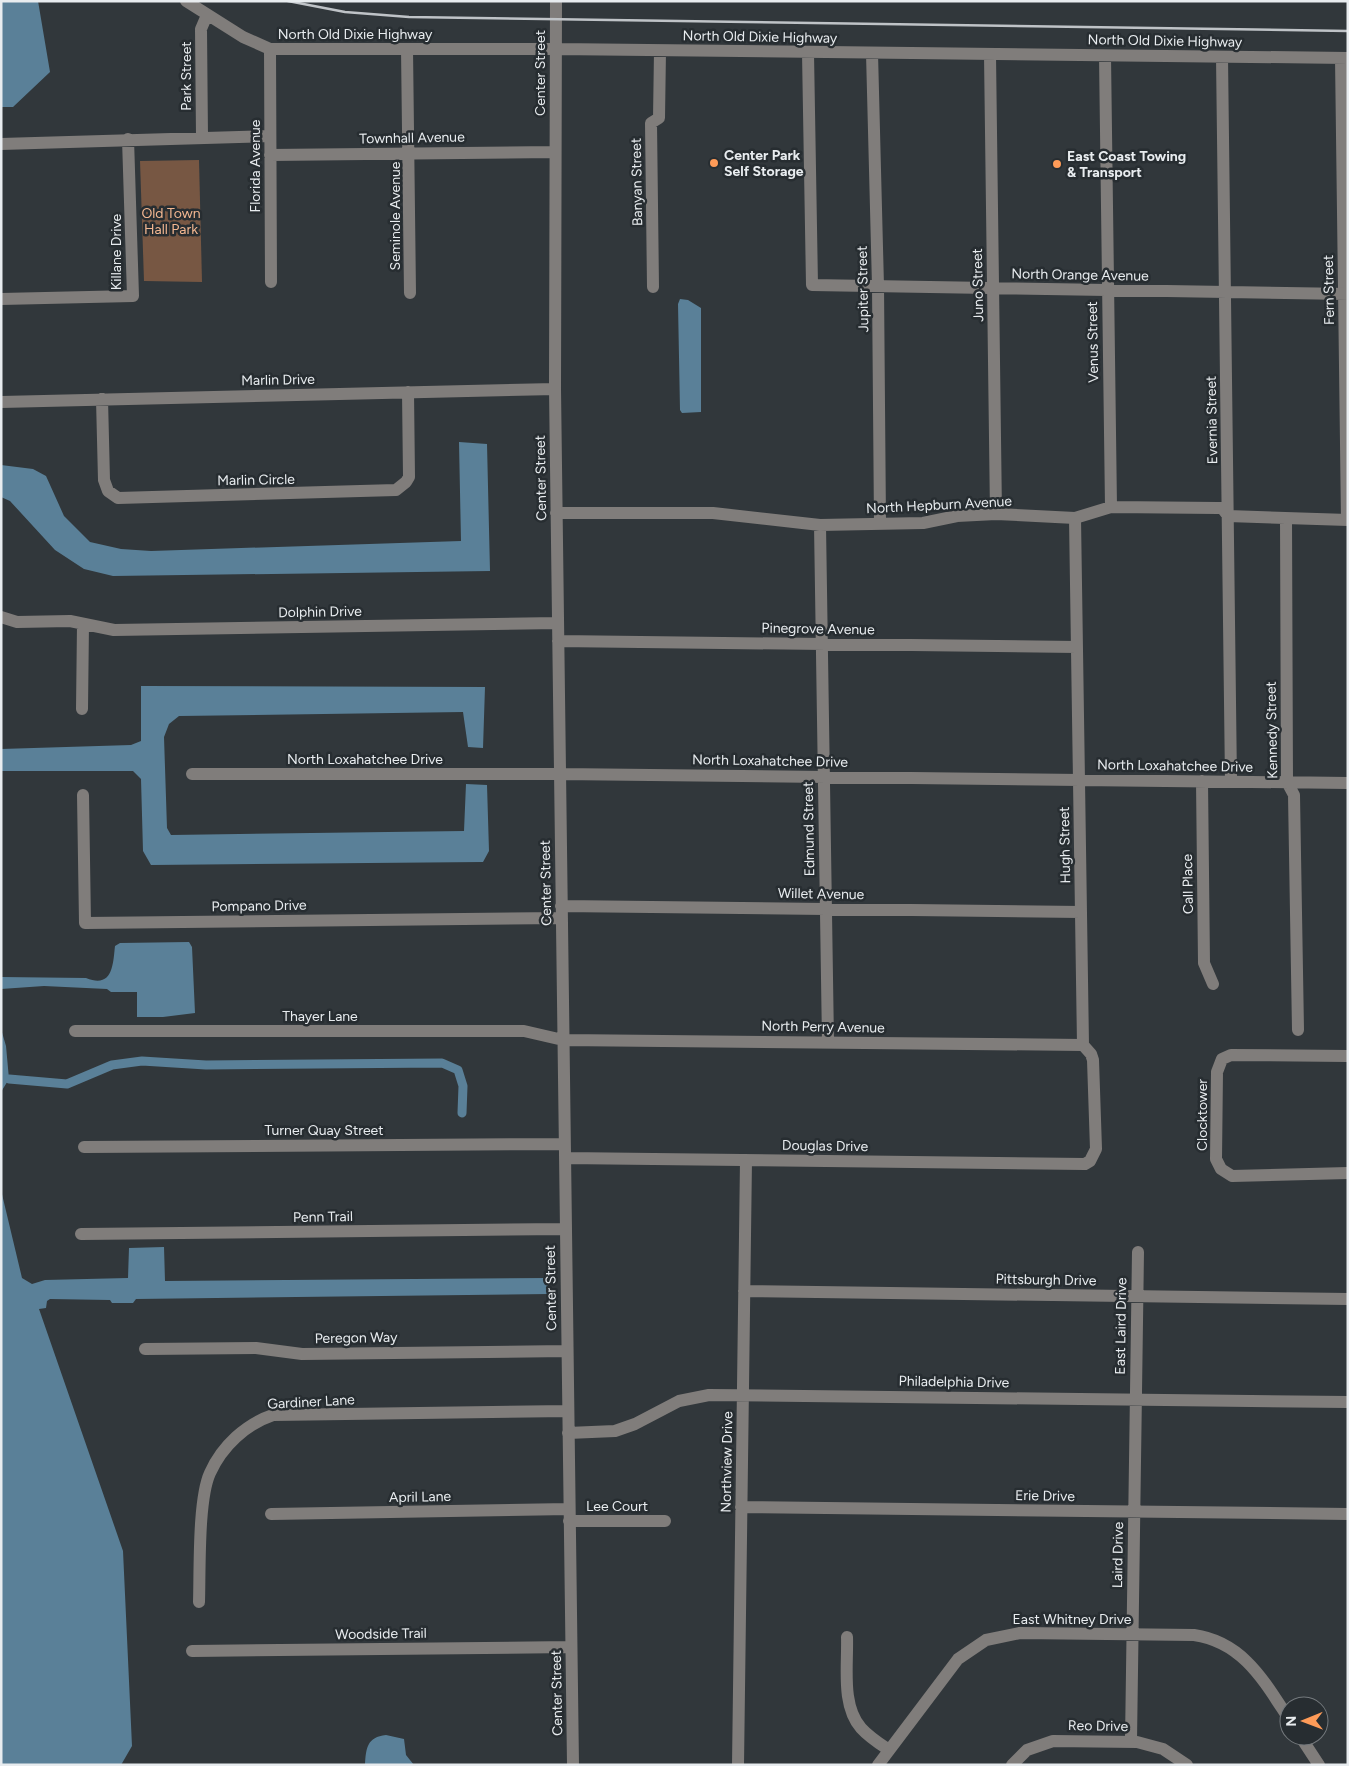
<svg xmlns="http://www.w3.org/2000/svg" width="1349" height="1766" font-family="Figtree,sans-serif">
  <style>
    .green { fill: #775743 }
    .water { fill: #5a8098 }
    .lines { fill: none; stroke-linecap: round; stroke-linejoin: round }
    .canal { stroke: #5a8098; stroke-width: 9 }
    .minor { stroke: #807d7b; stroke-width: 12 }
    .rail { stroke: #bfc3c7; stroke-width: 2.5 }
    .poi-dot { fill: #fe9b58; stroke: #272d31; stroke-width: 2 }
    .labels { text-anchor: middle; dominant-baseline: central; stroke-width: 5; stroke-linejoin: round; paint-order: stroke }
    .street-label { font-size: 14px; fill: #e8ecef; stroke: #272d31 }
    .poi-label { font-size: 14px; font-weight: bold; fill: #e8ecef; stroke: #272d31; text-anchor: start }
    .park-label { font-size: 14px; fill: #f3b791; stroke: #272d31 }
  </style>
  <rect width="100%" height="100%" fill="#31373b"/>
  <path class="green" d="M199,160L202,282L144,281L140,161Z"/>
  <path class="water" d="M1,1H38L50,72L13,107H1Z
    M680,299L688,300L701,308V412L682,413L680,410L678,304Z
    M459,442L487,444L490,571L113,576L84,569L55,550L10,501L1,497V465L33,469L46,476L64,516L90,542L121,549L151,551L461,541Z
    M141,686L485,687L483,748L468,747L463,712L179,716L169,724L164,737L167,828L171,835L464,831L466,784L487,785L489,851L483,862L151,865L143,851L141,779L133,771H1V749L131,745L141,741Z
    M189,942L192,947L195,1013L163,1017H137V992H111L107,989L44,986L1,989V977L86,978C113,989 113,964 115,946L120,943Z
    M1,1029L6,1046L9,1079L1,1092Z
    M1,1190L22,1278L32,1284L45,1280L128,1278L129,1248L164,1247L165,1281L548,1278V1294L136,1299L133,1303H112L110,1300L50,1299L47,1301L46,1308L39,1309L123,1551L132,1746L121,1765H1Z
    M386,1735L404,1739L406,1755L414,1765H365C366,1748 367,1737 386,1735Z"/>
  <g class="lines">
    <path class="canal" d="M9,1079L67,1084L112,1065L142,1061L206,1065L442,1063L458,1070L463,1086L462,1113"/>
    <path class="minor" d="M186,1L243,37L270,49H556L1348,58
      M556,1L555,389L573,1765
      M270,49L271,282
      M407,49L410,293
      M808,53L812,285L1348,294
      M872,53L878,286L880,523
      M990,55L996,514
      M1105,56L1111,507
      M1222,57L1231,782
      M1341,58L1347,520
      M202,137L201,29L207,15
      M1,144L269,136
      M270,155L555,152
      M653,287L651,123L659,118L660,51
      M1,299L133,296L128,139
      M102,399L104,480L108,491L118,498L396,490L406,482L409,477L408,392
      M1,402L555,389
      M556,513H713L820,525L923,523L957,516L996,514L1075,518L1111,507L1218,508H1222L1228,516L1348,520
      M1286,519L1287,782L1294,795L1298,1030
      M820,525L828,1042
      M1,617L17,622L70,621L114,630L558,623
      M558,641L1077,647
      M82,709L83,624
      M192,774H560L1348,783
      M1202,781L1204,963L1213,984
      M83,795L85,923L562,918
      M561,906L1081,912
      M75,1031H524L563,1040L1083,1045
      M1348,1056L1231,1055L1222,1059L1217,1072L1216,1159L1221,1169L1232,1176L1348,1173
      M84,1147L564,1144
      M565,1158L1085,1164L1090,1161L1096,1149L1093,1060L1091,1054L1083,1045L1075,518
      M81,1234L565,1229
      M744,1291L1348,1299
      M145,1349L256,1348L302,1354L567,1351
      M568,1433L615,1431L635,1424L679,1401L709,1395L1348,1402
      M741,1507L1348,1514
      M271,1514L569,1509
      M569,1521H665
      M199,1602C200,1570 198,1499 210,1473C222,1446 246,1424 273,1415L568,1411
      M847,1637C848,1666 841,1705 861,1728C869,1737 880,1744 889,1750
      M192,1651L571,1647
      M1300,1736L1319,1765
      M1131,1741L1138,1252
      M738,1765L746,1160
      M878,1765L958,1659L986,1640L1020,1633L1194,1635C1243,1642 1264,1681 1289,1719
      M1012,1765L1027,1750L1053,1741L1137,1742L1163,1749L1187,1765"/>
    <path class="rail" d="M288,1L345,12L409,17L1348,31"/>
  </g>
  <g class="poi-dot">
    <circle cx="714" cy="163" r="5"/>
    <circle cx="1057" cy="164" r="5"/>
  </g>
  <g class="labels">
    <g class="street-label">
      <text x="355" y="34">North Old Dixie Highway</text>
      <text transform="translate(760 37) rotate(1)">North Old Dixie Highway</text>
      <text transform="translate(1165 41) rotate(1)">North Old Dixie Highway</text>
      <text transform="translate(540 73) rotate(-90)">Center Street</text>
      <text transform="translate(186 76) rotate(-90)">Park Street</text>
      <text transform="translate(412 138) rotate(-1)">Townhall Avenue</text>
      <text transform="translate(255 166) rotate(-90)">Florida Avenue</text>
      <text transform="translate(637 182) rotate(-91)">Banyan Street</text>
      <text transform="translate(395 216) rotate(-90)">Seminole Avenue</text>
      <text transform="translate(116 252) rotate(-90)">Killane Drive</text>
      <text transform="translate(1080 275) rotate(1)">North Orange Avenue</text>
      <text transform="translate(978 285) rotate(-91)">Juno Street</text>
      <text transform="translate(863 289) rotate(-91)">Jupiter Street</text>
      <text transform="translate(1329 290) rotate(-91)">Fern Street</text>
      <text transform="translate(1093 342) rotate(-91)">Venus Street</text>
      <text transform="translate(278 380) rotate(-1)">Marlin Drive</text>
      <text transform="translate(1212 420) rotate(-91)">Evernia Street</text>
      <text transform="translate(541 478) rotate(-91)">Center Street</text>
      <text transform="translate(256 480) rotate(-1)">Marlin Circle</text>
      <text transform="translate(939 505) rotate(-3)">North Hepburn Avenue</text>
      <text transform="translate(320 612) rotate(-1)">Dolphin Drive</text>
      <text transform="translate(818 629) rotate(1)">Pinegrove Avenue</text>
      <text transform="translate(1272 730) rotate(-91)">Kennedy Street</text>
      <text x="365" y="759">North Loxahatchee Drive</text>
      <text transform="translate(770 761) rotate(1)">North Loxahatchee Drive</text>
      <text transform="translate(1175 766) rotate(1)">North Loxahatchee Drive</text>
      <text transform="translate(809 829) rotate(-91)">Edmund Street</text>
      <text transform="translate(1065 845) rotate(-91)">Hugh Street</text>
      <text transform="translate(546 883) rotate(-91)">Center Street</text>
      <text transform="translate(1188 884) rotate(-91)">Call Place</text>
      <text transform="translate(821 894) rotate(1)">Willet Avenue</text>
      <text transform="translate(259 906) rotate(-1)">Pompano Drive</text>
      <text x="320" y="1016">Thayer Lane</text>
      <text transform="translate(823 1027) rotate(1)">North Perry Avenue</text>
      <text transform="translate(1202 1115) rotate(-90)">Clocktower</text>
      <text x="324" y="1130">Turner Quay Street</text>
      <text transform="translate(825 1146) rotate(1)">Douglas Drive</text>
      <text transform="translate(323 1217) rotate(-1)">Penn Trail</text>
      <text transform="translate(1046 1280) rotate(1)">Pittsburgh Drive</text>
      <text transform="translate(551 1288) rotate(-91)">Center Street</text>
      <text transform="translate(1121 1326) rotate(-89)">East Laird Drive</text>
      <text transform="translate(356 1338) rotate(-1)">Peregon Way</text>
      <text transform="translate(954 1382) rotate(1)">Philadelphia Drive</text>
      <text transform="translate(311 1402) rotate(-3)">Gardiner Lane</text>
      <text transform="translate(727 1462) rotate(-89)">Northview Drive</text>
      <text transform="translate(1045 1496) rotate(1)">Erie Drive</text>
      <text transform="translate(420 1497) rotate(-1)">April Lane</text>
      <text x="617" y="1506">Lee Court</text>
      <text transform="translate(1118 1555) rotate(-89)">Laird Drive</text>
      <text x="1072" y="1619">East Whitney Drive</text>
      <text transform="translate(381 1634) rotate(-1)">Woodside Trail</text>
      <text transform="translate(557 1693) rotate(-91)">Center Street</text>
      <text transform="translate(1098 1726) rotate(1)">Reo Drive</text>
    </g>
    <g class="poi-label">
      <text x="724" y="155">Center Park<tspan x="724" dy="16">Self Storage</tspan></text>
      <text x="1067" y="156">East Coast Towing<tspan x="1067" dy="16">&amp; Transport</tspan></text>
    </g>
    <g class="park-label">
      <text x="171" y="213">Old Town<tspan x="171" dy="16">Hall Park</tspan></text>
    </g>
  </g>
  <rect width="1349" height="1766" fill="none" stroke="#e8ecef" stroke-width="5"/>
  <g transform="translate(1304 1721) rotate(269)"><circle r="24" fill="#272d31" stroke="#74797d"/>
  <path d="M0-4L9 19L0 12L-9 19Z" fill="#fe9b58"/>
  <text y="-8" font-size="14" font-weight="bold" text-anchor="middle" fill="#e8ecef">N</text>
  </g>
</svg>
